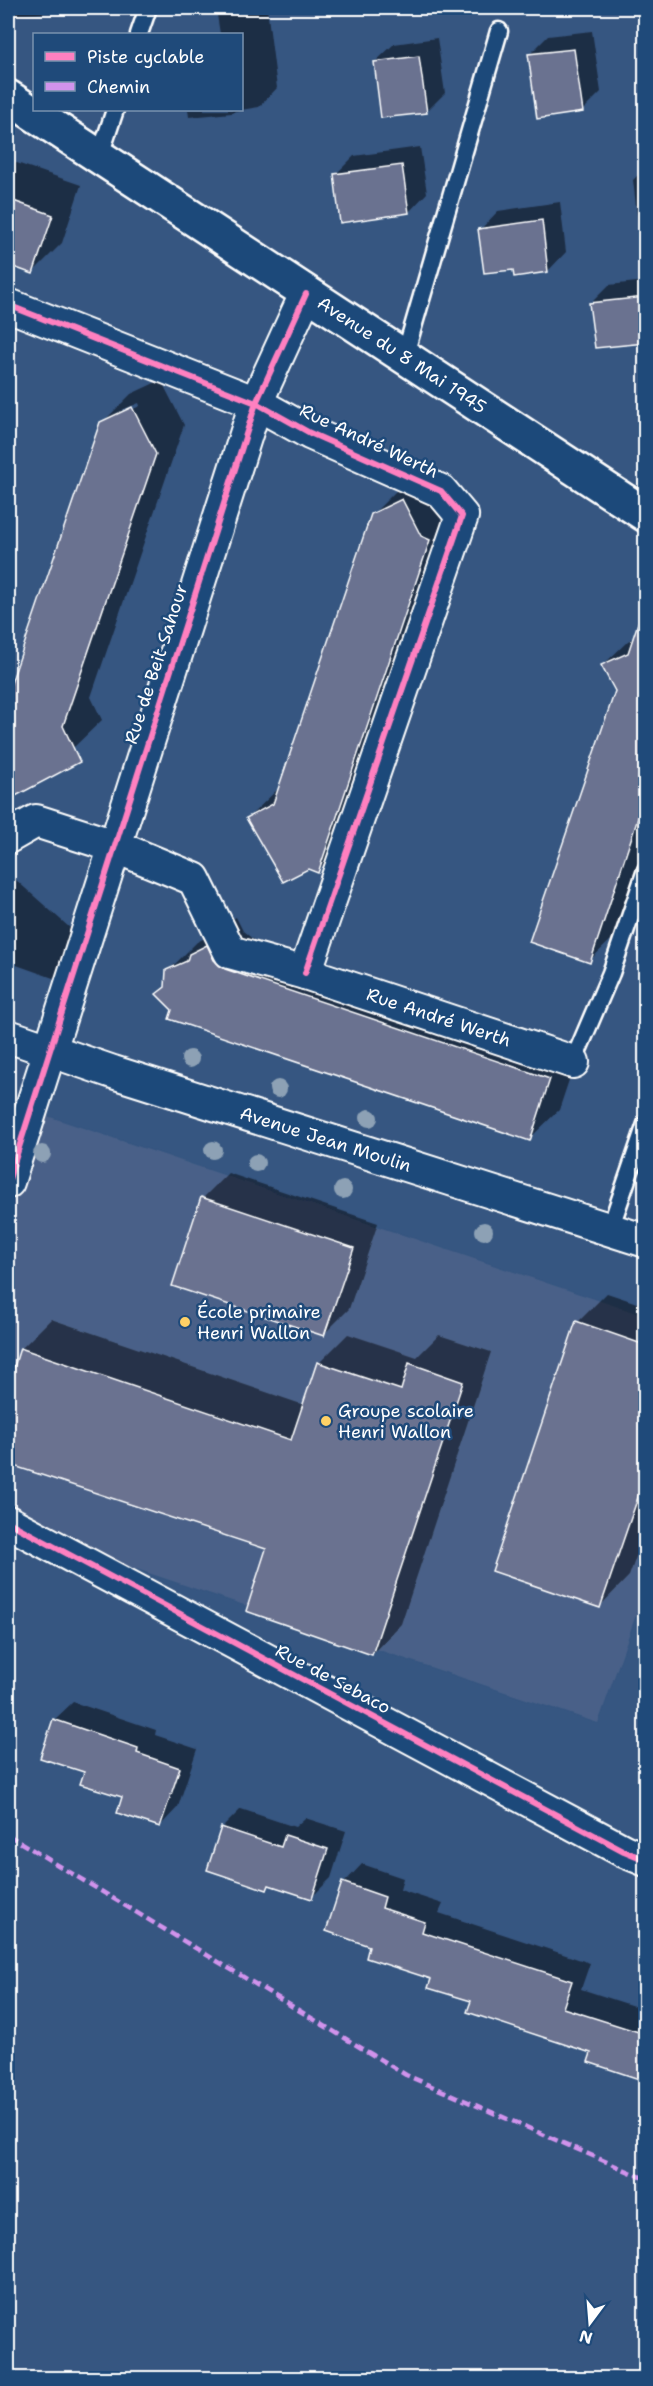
<svg xmlns="http://www.w3.org/2000/svg" width="653" height="2386" font-family="'Shantell Sans',sans-serif">
  <style>
    .built { fill: #4a6188 }
    .shadow { fill: #0007; fill-rule: evenodd }
    .building { fill: #6b7290; stroke: #fff; stroke-width: 1.5 }
    .lines { fill: none; stroke-linecap: round; stroke-linejoin: round }
    .service-casing { stroke: #fff; stroke-width: 21 }
    .minor-casing { stroke: #fff; stroke-width: 36 }
    .tertiary-casing { stroke: #fff; stroke-width: 38 }
    .service { stroke: #1f4a7a; stroke-width: 16 }
    .minor { stroke: #1f4a7a; stroke-width: 32 }
    .tertiary { stroke: #1f4a7a; stroke-width: 33 }
    .quiet { stroke: #d193ec; stroke-width: 4.5; stroke-dasharray: 9 4.5; stroke-linecap: butt }
    .cycleway-casing { stroke: #1f4a7a; stroke-width: 10 }
    .cycleway { stroke: #ff80c0; stroke-width: 6 }
    .tree { fill: #8da1b5 }
    .poi-dot { fill: #ffd166; stroke: #1f4a7a; stroke-width: 2 }
    .labels { text-anchor: middle; dominant-baseline: central; stroke-width: 5; stroke-linejoin: round; paint-order: stroke }
    .street-label { font-size: 18px; fill: #fff; stroke: #1f4a7a }
    .poi-label { font-size: 18px; fill: #fff; stroke: #1f4a7a; text-anchor: start }
  </style>
  <rect width="100%" height="100%" fill="#365681"/>
  <filter id="ink" filterUnits="userSpaceOnUse"><feTurbulence type="fractalNoise" baseFrequency=".0167" numOctaves="2"/><feDisplacementMap in="SourceGraphic" scale="12" xChannelSelector="R" yChannelSelector="G"/><feConvolveMatrix kernelMatrix="1 2 1 2 8 2 1 2 1" color-interpolation-filters="sRGB"/></filter>
  <g filter="url(#ink)">
    <path class="built" d="M8,1103L645,1316V1605L640,1603L598,1723L8,1526Z"/>
    <path class="shadow" d="M14,8H101L14,16Z
      M216,8H267L277,88L259,107L235,111L232,113L189,117L188,110H242V34H220Z
      M592,31L601,92L582,111L529,55L548,36Z
      M437,38L445,93L427,111L375,62L394,44Z
      M420,147L427,193L409,212L335,175L354,156Z
      M8,160L81,185L62,243L33,272L8,264Z
      M646,167V239L640,240L633,180Z
      M560,202L566,252L548,271L515,268L480,230L498,211Z
      M646,281V341L596,346L590,304L609,285Z
      M161,380L184,425L91,697L102,720L73,748L9,784L8,780V683L14,678L102,423L131,394ZM139,403L140,406L122,414V410Z
      M401,486L458,511L346,842L317,871L248,818L280,787L372,515Z
      M646,609V842L614,937L589,961L616,690L603,665L628,641L635,637Z
      M8,873L87,943L53,978L8,962Z
      M236,917L243,931L254,940L579,1050L559,1110L529,1139L174,1010L158,994L166,985L168,971L197,942L209,936L220,925Z
      M228,1173L378,1223L349,1309L324,1334L203,1198Z
      M607,1293L646,1306V1530L629,1576L600,1606L578,1322Z
      M51,1319L304,1405L319,1363L348,1334L417,1357L439,1335L491,1352L401,1624L372,1654L268,1548L8,1463V1391L21,1349Z
      M73,1702L156,1730L155,1735L197,1749L178,1807L160,1826L124,1796L54,1720Z
      M241,1809L295,1827L305,1818L346,1831L331,1878L312,1897L271,1884L267,1888L222,1828Z
      M362,1864L403,1878L400,1890L443,1904L439,1913L590,1963L581,1989L646,2010V2079L589,2061L592,2052L473,2000L371,1945L344,1883Z"/>
    <path class="building" d="M574,49L583,112L537,119L528,54Z
      M419,56L427,113L381,118L374,62Z
      M402,165L409,213L340,223L334,174Z
      M8,199L53,215L33,274L8,265Z
      M542,220L548,272L514,277L513,270L484,273L478,229Z
      M645,297V343L595,348L589,303Z
      M132,407L156,454L63,726L80,762L8,800V692L98,428L100,422Z
      M402,499L421,536L430,540L318,873L308,869L283,882L246,818L273,804L371,514Z
      M640,617H645V797L590,963L529,942L615,691L601,665L628,653Z
      M207,945L214,960L225,969L550,1079L530,1141L169,1019L172,1010L156,994L165,987L166,970L187,961L189,954Z
      M201,1197L354,1248L324,1336L172,1286Z
      M576,1321L645,1345V1477L600,1608L492,1571Z
      M20,1348L291,1440L317,1362L401,1390L409,1363L463,1382L372,1655L246,1611L266,1549L8,1464V1386Z
      M53,1719L138,1748L137,1753L180,1768L160,1827L117,1813L122,1797L80,1784L84,1772L40,1758Z
      M221,1827L281,1847L285,1835L328,1849L312,1899L269,1885L267,1890L207,1870Z
      M342,1882L385,1897L382,1908L425,1922L422,1932L572,1981L563,2008L645,2034V2081L588,2062L591,2053L467,2012L471,2001L428,1988L431,1979L366,1958L369,1946L326,1931Z"/>
    <g class="lines">
      <g class="service-casing">
        <path id="service" d="M139,34L148,8
          M99,158L115,110
          M404,358L499,31
          M573,1062L611,973L646,870
          M610,1229L646,1124"/>
      </g>
      <g class="minor-casing">
        <g id="minor">
          <path d="M8,305L256,403L310,433L441,491L462,516L305,973"/>
          <path id="s1" d="M8,837L36,821L114,846L194,879L230,952L305,973L573,1062"/>
          <path id="s2" d="M8,1036L113,1072L646,1241"/>
          <path d="M8,1182L256,403L306,294"/>
          <path d="M8,1522L624,1851L646,1860"/>
        </g>
      </g>
      <g class="tertiary-casing">
        <g id="tertiary">
          <path id="s3" d="M8,97L646,515"/>
        </g>
      </g>
      <use href="#service" class="service"/>
      <use href="#minor" class="minor"/>
      <use href="#tertiary" class="tertiary"/>
      <path class="quiet" d="M8,1835L406,2075L646,2179"/>
      <g class="cycleway-casing">
        <path id="cycleway" d="M8,305L256,403L310,433L441,491L462,516L305,973
          M8,1182L256,403L306,294
          M8,1522L624,1851L646,1860"/>
      </g>
      <use href="#cycleway" class="cycleway"/>
    </g>
    <g class="tree">
      <circle cx="190" cy="1059" r="9"/>
      <circle cx="278" cy="1089" r="9"/>
      <circle cx="369" cy="1118" r="9"/>
      <circle cx="213" cy="1150" r="9"/>
      <circle cx="42" cy="1154" r="9"/>
      <circle cx="256" cy="1163" r="9"/>
      <circle cx="343" cy="1190" r="9"/>
      <circle cx="484" cy="1231" r="9"/>
    </g>
  </g>
  <g class="poi-dot">
    <circle cx="185" cy="1322" r="6"/>
    <circle cx="326" cy="1421" r="6"/>
  </g>
  <g class="labels">
    <g class="street-label">
      <text stroke="none"><textPath href="#s3" startOffset="471">Avenue du 8 Mai 1945</textPath></text>
      <text transform="translate(369 441) rotate(25)">Rue André Werth</text>
      <text transform="translate(156 664) rotate(-72)">Rue de Beit Sahour</text>
      <text stroke="none"><textPath href="#s1" startOffset="501">Rue André Werth</textPath></text>
      <text stroke="none"><textPath href="#s2" startOffset="334">Avenue Jean Moulin</textPath></text>
      <text transform="translate(333 1679) rotate(28)">Rue de Sebaco</text>
    </g>
    <g class="poi-label">
      <text x="197" y="1312">École primaire<tspan x="197" dy="21">Henri Wallon</tspan></text>
      <text x="338" y="1411">Groupe scolaire<tspan x="338" dy="21">Henri Wallon</tspan></text>
    </g>
  </g>
  <rect width="653" height="2386" fill="none" stroke="#1f4a7a" stroke-width="30"/>
  <rect x="15" y="15" width="623" height="2356" fill="none" stroke="#fff" stroke-width="2" filter="url(#ink)"/>
  <rect x="33" y="33" width="210" height="78" fill="#1f4a7a" stroke="#7992af" stroke-width="1.5"/>
  <rect x="45" y="52" width="30" height="9" fill="#ff80c0" stroke="#7992af" stroke-width="1.5"/>
  <text x="87" y="63" font-size="18" fill="#ffffff">Piste cyclable</text>
  <rect x="45" y="82" width="30" height="9" fill="#d193ec" stroke="#7992af" stroke-width="1.5"/>
  <text x="87" y="93" font-size="18" fill="#ffffff">Chemin</text>
  <g transform="translate(590 2323) rotate(196)" stroke="#1f4a7a" stroke-width="4.5" paint-order="stroke">
  <path d="M0-4.5L10 22L0 15L-10 22Z" fill="#ffffff"/>
  <text y="-9" font-size="16" font-weight="bold" text-anchor="middle" fill="#ffffff">N</text>
  </g>
</svg>
